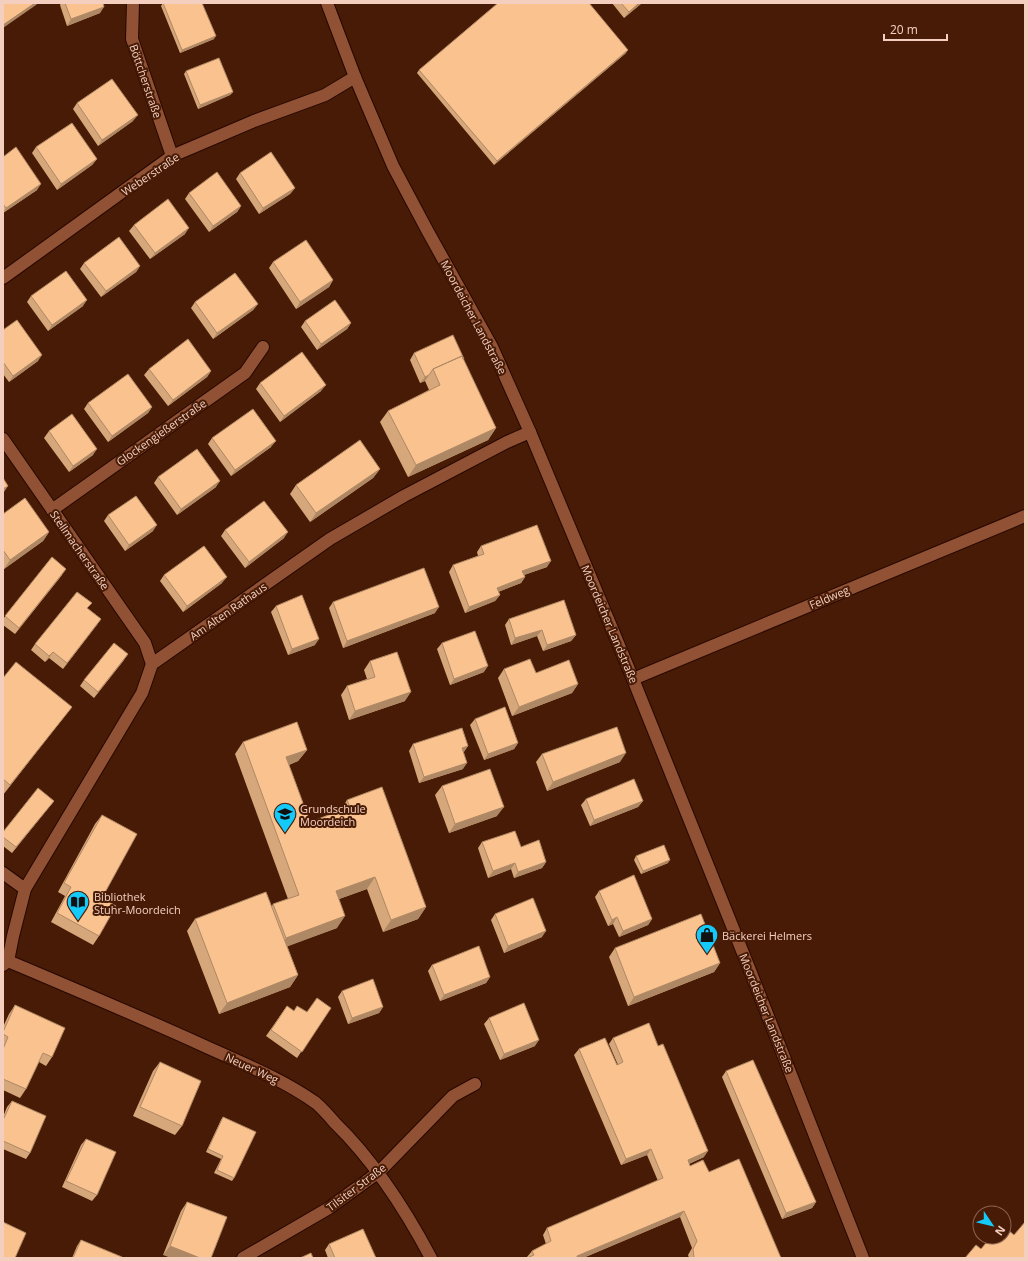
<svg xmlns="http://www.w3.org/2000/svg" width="1028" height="1261" font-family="'Open Sans',sans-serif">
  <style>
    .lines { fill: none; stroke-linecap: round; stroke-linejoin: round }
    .minor-casing { stroke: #260800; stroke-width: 14 }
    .secondary-casing { stroke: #260800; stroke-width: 14 }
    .minor { stroke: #905135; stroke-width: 12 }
    .secondary { stroke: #905135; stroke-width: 12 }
    .wall { fill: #d6a77b }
    .shaded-wall { fill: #ae8864 }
    .building { fill: #f9c28f; stroke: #ae8864 }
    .labels { text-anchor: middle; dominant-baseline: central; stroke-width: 4; stroke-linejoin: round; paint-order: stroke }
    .street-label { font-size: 11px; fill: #f4cfc0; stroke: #481b06 }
    .poi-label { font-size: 11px; fill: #f4cfc0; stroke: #481b06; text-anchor: start }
  </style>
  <rect width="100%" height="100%" fill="#481b06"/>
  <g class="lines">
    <g class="minor-casing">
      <path id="minor" d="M133,3L132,39L172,156
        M3,278L172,156L254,121L325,95L355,77
        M3,439L145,643L152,664
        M52,510L245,373L263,347
        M633,679L1025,516
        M3,873L25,889
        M8,961C72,988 136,1015 200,1044C239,1062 281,1078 316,1103C323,1109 329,1116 335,1123C375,1162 405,1209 431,1258
        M3,965L8,961L13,936L25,889L142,693L152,664L330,539L404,496L507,442L530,432
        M243,1258L329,1208L379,1172L453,1096L475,1084"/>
    </g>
    <g class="secondary-casing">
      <path id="secondary" d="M327,3L355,77L393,166L427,230L492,347L530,432L633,679L749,968L863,1258"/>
    </g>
    <use href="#minor" class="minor"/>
    <use href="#secondary" class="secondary"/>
  </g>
  <path class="wall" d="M61,3H103L100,13L67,26L60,5Z
    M163,3L214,39L180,53L161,6Z
    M612,3H642L624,18Z
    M626,53L494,165L417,73L419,70Z
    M186,71L233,92L230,95L198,109L184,74Z
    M77,103L133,121L98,146L73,109Z
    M36,147L97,159L92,165L57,190L32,153Z
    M3,157L37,190L3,213Z
    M240,173L295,188L290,194L259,214L236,179Z
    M189,193L241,206L237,212L209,232L185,199Z
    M134,225L185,234L150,259L129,231Z
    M273,262L333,280L329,287L296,309L269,268Z
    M84,263L140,266L136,272L101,297L80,269Z
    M31,296L83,306L48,331L27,302Z
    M195,302L258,304L253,310L213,339L191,308Z
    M305,321L351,323L347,329L317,350L301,327Z
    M3,330L38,361L9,382L3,374Z
    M414,353L464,359L463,360L496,428L488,440L408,477L380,422L388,411L429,390L425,381L420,383L410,360Z
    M149,369L211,371L207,377L168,406L144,375Z
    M260,383L321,391L280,422L256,389Z
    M88,403L152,407L148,413L108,442L84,409Z
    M49,431L93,455L69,472L44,438Z
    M212,438L271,447L231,476L208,444Z
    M380,469L373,478L310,522L290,494L296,485Z
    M158,477L216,487L177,515L154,483Z
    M3,514L49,532L43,541L4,569L3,568Z
    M108,515L153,531L125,551L104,521Z
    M225,530L284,538L245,568L221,536Z
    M481,546L547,567L524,575L525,577L521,583L498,592L500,595L495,601L465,613L449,572L453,565L478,556L477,552Z
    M52,557L62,575L15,634L3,625V619Z
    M164,575L222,583L183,612L160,581Z
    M333,602L435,613L343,648L329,608Z
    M276,606L315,645L288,655L271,612Z
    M88,609L101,619L63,669L49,658L45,662L31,650L35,644Z
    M509,619L576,635L571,641L543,651L537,636L511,645L505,625Z
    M442,643L484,672L450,685L437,649Z
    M124,660L94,698L80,686L84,680Z
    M370,661L405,701L349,720L341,695L347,686L367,679L364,670Z
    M504,669L536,673L578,684L572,693L512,716L498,678Z
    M3,678L72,707L63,718L3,795Z
    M475,719L518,743L514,749L484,760L470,725Z
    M243,742L307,750L298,761L289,765L310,822L340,811L347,800L426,907L418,919L383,932L367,889L339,899L337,928L287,946L298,975L290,987L219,1014L187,931L195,919L272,906L273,904L288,899L235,754Z
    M413,744L468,746L463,752V769L419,783L409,751Z
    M542,754L620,762L547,791L536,762Z
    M442,786L497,816L449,833L435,795Z
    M586,799L643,801L638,807L590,826L581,805Z
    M54,801L12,853L3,846V832Z
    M102,815V898L99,936L93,945L51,922L65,896L58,892L95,824Z
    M482,842L521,847L546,862L542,868L514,878L511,869L488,878L478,848Z
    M636,856L668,863L641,874L634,860Z
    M599,891L652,919L648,925L619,937L613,924L608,926L595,897Z
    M495,914L542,937L504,953L491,920Z
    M615,948L720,963L714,972L628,1006L609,957Z
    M432,965L490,977L486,983L440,1001L428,971Z
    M342,991L383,1007L379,1013L348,1024L338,997Z
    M15,1005L52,1057L46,1066L39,1062L26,1089L20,1098L3,1090V1027L9,1014Z
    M287,1006L294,1011L307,1012L331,1008L297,1058L266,1036Z
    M489,1018L535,1046L500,1060L484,1024Z
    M613,1038L704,1157L689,1164L690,1166L709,1172L781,1258H689L688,1255L692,1248L680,1217L583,1258H527H528L527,1257L532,1251L546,1244L543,1235L547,1228L658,1181L647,1155L621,1165L574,1055L579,1049L617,1065H618L609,1044Z
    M160,1062L182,1126L175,1135L133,1116L153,1071Z
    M726,1071L816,1202L812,1208L782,1219L722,1077Z
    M12,1101L30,1153L26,1159L3,1149V1117L7,1107Z
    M223,1117L234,1178L232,1181L214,1173L221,1159L206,1152L221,1120Z
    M86,1139L97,1195L92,1201L62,1187L81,1145Z
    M187,1202L227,1217L163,1255L181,1211Z
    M81,1240L121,1258H72L77,1246Z
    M329,1244L376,1258H328L325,1250Z"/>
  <path class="shaded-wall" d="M35,3H38L36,5L3,28V25Z
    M639,3H642L624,18L629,12Z
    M104,7L100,13L67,26L71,19Z
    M216,36L214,39L180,53L182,50Z
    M628,50L626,53L494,165L497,161Z
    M233,92L230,95L198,109L200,105Z
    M138,115L133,121L98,146L102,140Z
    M97,159L92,165L57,190L61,184Z
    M41,184L37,190L3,213L6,208Z
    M295,188L290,194L259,214L263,208Z
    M241,206L237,212L209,232L213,226Z
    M189,228L185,234L150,259L155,253Z
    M140,266L136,272L101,297L106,291Z
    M333,280L329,287L296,309L300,302Z
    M87,300L83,306L48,331L52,325Z
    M258,304L253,310L213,339L217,333Z
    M351,323L347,329L317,350L321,344Z
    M42,355L38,361L9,382L13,376Z
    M211,371L207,377L168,406L173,400Z
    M429,375L425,381L420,383L425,377Z
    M326,385L321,391L280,422L284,416Z
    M152,407L148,413L108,442L112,436Z
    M496,428L488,440L408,477L416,465Z
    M276,441L271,447L231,476L235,470Z
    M97,449L93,455L69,472L73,466Z
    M380,469L373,478L310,522L316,513Z
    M220,481L216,487L177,515L181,509Z
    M8,486L4,492H3V489Z
    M157,525L153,531L125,551L129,545Z
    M49,532L43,541L4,569L10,560Z
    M288,532L284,538L245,568L249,562Z
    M551,561L547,567L518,577L522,571Z
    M66,569L62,575L15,634L19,628Z
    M227,577L222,583L183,612L187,606Z
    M525,577L521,583L493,594L497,588Z
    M500,595L495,601L465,613L469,607Z
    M439,607L435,613L343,648L347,641Z
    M101,619L97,625L63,669L67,663Z
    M542,630L537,636L511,645L515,638Z
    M576,635L571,641L543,651L547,645Z
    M319,639L315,645L288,655L292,649Z
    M53,652L49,658L45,662L49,656Z
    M128,654L124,660L94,698L98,692Z
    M488,666L484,672L450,685L454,679Z
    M578,684L572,693L512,716L519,707Z
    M411,692L405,701L349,720L355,711Z
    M72,707L63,718L3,795L10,785Z
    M518,743L514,749L484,760L488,754Z
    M468,746L464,752L458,754L462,748Z
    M307,750L298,761L278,769L286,757Z
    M626,753L620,762L547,791L553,782Z
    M467,763L463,769L419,783L424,777Z
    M54,801L49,807L12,853L16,847Z
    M643,801L638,807L590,826L594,820Z
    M504,807L497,816L449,833L455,824Z
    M670,860L668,863L641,874L643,871Z
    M546,862L542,868L514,878L518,872Z
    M515,863L511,869L488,878L493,871Z
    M375,877L367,889L328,903L336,891Z
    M426,907L418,919L383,932L391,920Z
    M345,916L337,928L278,950L286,938Z
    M617,917L613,924L608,926L612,920Z
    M652,919L648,925L619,937L623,931Z
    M546,931L542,937L504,953L508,946Z
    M720,963L714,972L628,1006L634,997Z
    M298,975L290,987L219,1014L227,1003Z
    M490,977L486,983L440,1001L444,995Z
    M383,1007L379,1013L348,1024L352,1018Z
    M539,1040L535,1046L500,1060L504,1054Z
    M651,1149L647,1155L621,1165L626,1159Z
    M708,1151L704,1157L683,1166L688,1160Z
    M816,1202L812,1208L782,1219L786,1213Z
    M684,1211L680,1217L583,1258H575L577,1256Z
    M170,1246L200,1258H171L163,1255Z"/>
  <path class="building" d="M3,3H35L3,25Z
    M65,3H103L104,7L71,19Z
    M163,3H202L216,36L182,50Z
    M498,3H589L628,50L497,161L419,70Z
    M621,3H639L629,12Z
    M219,58L233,92L200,105L186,71Z
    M112,79L138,115L102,140L77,103Z
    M72,123L97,159L61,184L36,147Z
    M16,147L41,184L6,208L3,204V157Z
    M271,152L295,188L263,208L240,173Z
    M217,172L241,206L213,226L189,193Z
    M168,199L189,228L155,253L134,225Z
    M119,237L140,266L106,291L84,263Z
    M306,240L333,280L300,302L273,262Z
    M66,271L87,300L52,325L31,296Z
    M235,273L258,304L217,333L195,302Z
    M335,300L351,323L321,344L305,321Z
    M17,320L42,355L13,376L3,362V330Z
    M453,335L464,359H463L462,356L433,369L429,375L425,377L414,353Z
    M188,339L211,371L173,400L149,369Z
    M302,352L326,385L284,416L260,383Z
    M462,356L496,428L416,465L388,411L440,385L433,369Z
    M128,374L152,407L112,436L88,403Z
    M253,409L276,441L235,470L212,438Z
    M72,414L97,449L73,466L49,431Z
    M360,440L380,469L316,513L296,485Z
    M197,449L220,481L181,509L158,477Z
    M3,478L8,486L3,489Z
    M136,496L157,525L129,545L108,515Z
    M25,498L49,532L10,560L3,550V514Z
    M264,501L288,532L249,562L225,530Z
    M537,525L551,561L522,571L525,577L497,588L500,595L469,607L453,565L484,554L481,546Z
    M204,546L227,577L187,606L164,575Z
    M52,557L66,569L19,628L5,616Z
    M424,568L439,607L347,641L333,602Z
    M77,592L92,603L87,608L101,619L67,663L53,652L49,656L35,644Z
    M302,595L319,639L292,649L276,606Z
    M564,600L576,635L547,645L542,630L515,638L509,619Z
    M475,631L488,666L454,679L442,643Z
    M114,643L128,654L98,692L84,680Z
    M397,652L411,692L355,711L347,686L375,677L370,661Z
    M530,659L536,673L569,660L578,684L519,707L504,669Z
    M16,662L72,707L10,785L3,779V678Z
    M505,707L518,743L488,754L475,719Z
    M297,722L307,750L286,757L310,822L350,807L347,800L382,787L426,907L391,920L375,877L336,891L345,916L286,938L273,904L299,895L243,742Z
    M617,727L626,753L553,782L542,754Z
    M462,728L468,746L462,748L467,763L424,777L413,744Z
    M490,769L504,807L455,824L442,786Z
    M634,779L643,801L594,820L586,799Z
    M38,788L54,801L16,847L3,837V832Z
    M102,815L137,834L102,898L116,906L99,936L57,913L71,887L64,883Z
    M515,831L521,847L539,840L546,862L518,872L515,863L493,871L482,842Z
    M664,845L670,860L643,871L636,856Z
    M634,875L652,919L623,931L617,917L612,920L599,891Z
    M266,892L298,975L227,1003L195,919Z
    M533,898L546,931L508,946L495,914Z
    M701,914L720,963L634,997L615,948Z
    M479,946L490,977L444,995L432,965Z
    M373,979L383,1007L352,1018L342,991Z
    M317,998L331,1008L302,1052L271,1030L287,1006L294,1011L297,1006L307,1012Z
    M524,1003L539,1040L504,1054L489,1018Z
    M15,1005L65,1028L52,1057L43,1053L26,1089L3,1079V1049L8,1037L3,1034V1032Z
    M649,1023L658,1046L663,1044L708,1151L688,1160L690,1166L703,1160L709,1172L739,1159L781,1258H694L693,1249L697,1241L684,1211L577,1256V1258H527L534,1255L532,1251L551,1241L547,1228L663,1178L651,1149L626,1159L579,1049L605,1038L617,1065L623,1062L613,1038Z
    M753,1060L816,1202L786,1213L726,1071Z
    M160,1062L201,1081L182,1126L140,1107Z
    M12,1101L46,1116L30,1153L3,1141V1120Z
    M223,1117L256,1132L234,1178L217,1170L223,1156L208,1149Z
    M86,1139L116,1152L97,1195L66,1181Z
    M187,1202L227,1217L211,1258H200L170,1246Z
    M3,1222L26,1233L15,1258H3Z
    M1025,1222V1258H965L976,1245L981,1249L991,1237L998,1242L1002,1237H1004V1235L1008,1230L1014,1235Z
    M363,1229L376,1258H335L329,1244Z
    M81,1240L122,1257L121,1258H73Z
    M311,1253L313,1258H300Z"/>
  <defs>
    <g id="school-pin" transform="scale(1.15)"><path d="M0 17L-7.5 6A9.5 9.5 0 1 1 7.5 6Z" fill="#13cafb" stroke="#481b06"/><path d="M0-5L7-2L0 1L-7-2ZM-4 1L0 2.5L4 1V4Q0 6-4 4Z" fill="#111"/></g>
    <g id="library-pin" transform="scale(1.15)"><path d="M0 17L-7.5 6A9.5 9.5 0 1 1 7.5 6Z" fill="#13cafb" stroke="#481b06"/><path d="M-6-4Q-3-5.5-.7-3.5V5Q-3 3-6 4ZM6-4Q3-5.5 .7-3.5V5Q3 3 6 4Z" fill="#111"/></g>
    <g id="shop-pin" transform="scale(1.15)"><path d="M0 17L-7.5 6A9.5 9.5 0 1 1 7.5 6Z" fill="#13cafb" stroke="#481b06"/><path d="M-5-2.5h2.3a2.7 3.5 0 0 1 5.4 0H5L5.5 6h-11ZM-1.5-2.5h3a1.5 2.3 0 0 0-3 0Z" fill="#111"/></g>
  </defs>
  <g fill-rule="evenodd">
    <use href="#school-pin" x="285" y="814"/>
    <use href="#library-pin" x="78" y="902"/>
    <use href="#shop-pin" x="707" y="935"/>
  </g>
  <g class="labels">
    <g class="street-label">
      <text transform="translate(146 81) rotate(71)">Böttcherstraße</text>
      <text transform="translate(150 174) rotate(-34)">Weberstraße</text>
      <text transform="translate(474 317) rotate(62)">Moordeicher Landstraße</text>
      <text transform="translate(161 432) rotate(-35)">Glockengießerstraße</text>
      <text transform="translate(80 550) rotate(55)">Stellmacherstraße</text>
      <text transform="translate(829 597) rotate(-23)">Feldweg</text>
      <text transform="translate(228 611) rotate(-35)">Am Alten Rathaus</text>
      <text transform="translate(610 624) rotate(67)">Moordeicher Landstraße</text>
      <text transform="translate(767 1013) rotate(68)">Moordeicher Landstraße</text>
      <text transform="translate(252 1068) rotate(25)">Neuer Weg</text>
      <text transform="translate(356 1187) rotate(-37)">Tilsiter Straße</text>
    </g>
    <g class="poi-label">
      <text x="300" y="808">Grundschule<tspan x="300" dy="13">Moordeich</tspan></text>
      <text x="94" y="896">Bibliothek<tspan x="94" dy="13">Stuhr-Moordeich</tspan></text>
      <text x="722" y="935">Bäckerei Helmers</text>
    </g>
  </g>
  <rect width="1028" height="1261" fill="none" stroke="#f4cfc0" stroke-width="8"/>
  <g transform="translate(992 1225) rotate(125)"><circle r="19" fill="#481b06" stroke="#8d6350"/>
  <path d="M0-3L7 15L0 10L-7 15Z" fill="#13cafb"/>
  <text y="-6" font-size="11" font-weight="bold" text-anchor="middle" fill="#f4cfc0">N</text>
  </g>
  <path d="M884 34v6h63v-6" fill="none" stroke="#f4cfc0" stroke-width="2"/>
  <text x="890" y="34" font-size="12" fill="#f4cfc0" stroke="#481b06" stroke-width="3" paint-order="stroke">20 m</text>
</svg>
